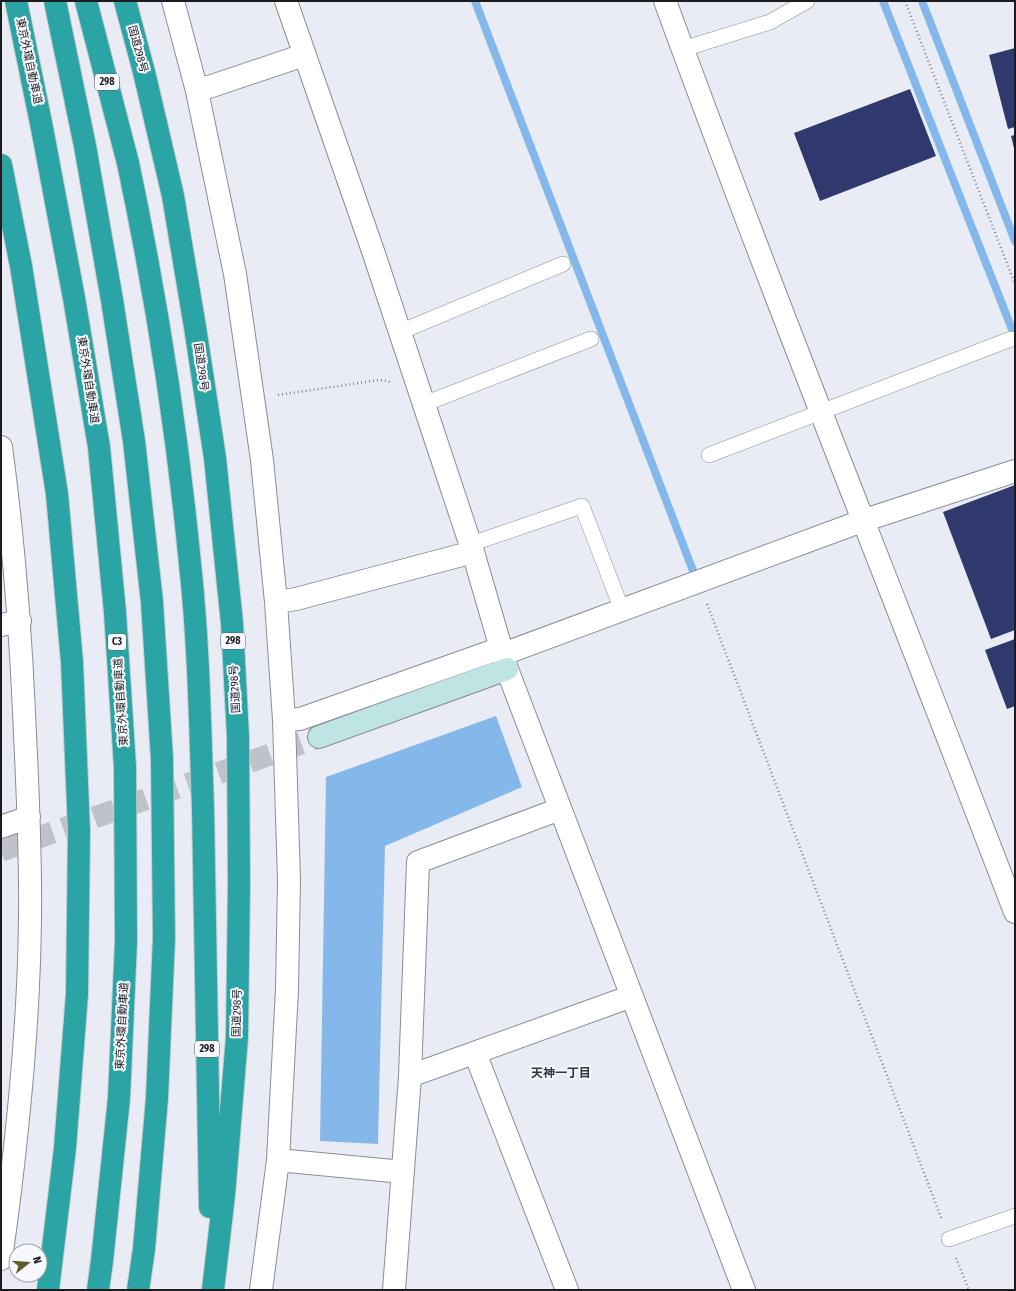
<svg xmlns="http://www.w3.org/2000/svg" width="1016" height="1291" font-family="'Fira Sans Condensed','Noto Sans JP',sans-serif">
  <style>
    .water { fill: #84b8ea }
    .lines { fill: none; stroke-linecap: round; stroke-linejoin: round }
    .stream { stroke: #84b8ea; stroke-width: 8 }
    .building { fill: #2f396d }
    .secondary-tunnel { stroke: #c0c2ca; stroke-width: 22; stroke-dasharray: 22 11; stroke-linecap: butt }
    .lane-casing { stroke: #8a8d96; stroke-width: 16 }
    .street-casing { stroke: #8a8d96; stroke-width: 24 }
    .secondary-casing { stroke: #8a8d96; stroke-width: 24 }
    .highway-casing { stroke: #c8c9c9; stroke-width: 24 }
    .path { stroke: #85878e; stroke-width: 2.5; stroke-dasharray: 1 3; stroke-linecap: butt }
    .lane { stroke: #fff; stroke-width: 15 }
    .street { stroke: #fff; stroke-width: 22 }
    .secondary { stroke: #bfe4e4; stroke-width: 22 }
    .highway { stroke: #2ba4a6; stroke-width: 22 }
    .highway-bridge-casing { stroke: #c8c9c9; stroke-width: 24; stroke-linecap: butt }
    .highway-bridge { stroke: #2ba4a6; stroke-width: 22 }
    .labels { text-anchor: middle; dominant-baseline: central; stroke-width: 4; stroke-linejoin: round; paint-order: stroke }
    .shield { fill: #f7f9ff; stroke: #5d5e63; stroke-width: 1 }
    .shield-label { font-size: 10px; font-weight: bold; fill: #1b1c20 }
    .street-label { font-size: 11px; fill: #1b1c20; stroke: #f7f9ff }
    .neighbourhood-label { font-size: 12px; font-weight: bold; fill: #34363e; stroke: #f7f9ff }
  </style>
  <rect width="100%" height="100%" fill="#e9ecf5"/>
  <path class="water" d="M496,716L522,787L385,846L378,1144L320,1141L326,777Z"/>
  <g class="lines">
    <path class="stream" d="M475,1L695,576
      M883,1L1015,337
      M922,1L1015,241"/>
  </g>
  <path class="building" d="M1015,48V127L1008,129L989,55Z
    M910,89L936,156L820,201L794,133Z
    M1015,135V148H1014L1011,136Z
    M1015,485V630L991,639L943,512Z
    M1015,639V706L1007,709L985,650Z"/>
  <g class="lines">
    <path class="secondary-tunnel" d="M1,851L319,737"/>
    <g class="lane-casing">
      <path id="lane" d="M683,49L770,22L807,1
        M400,332L563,264
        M424,404L591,339
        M709,455L1011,339
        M471,544L582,506L622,610
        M949,1239L1015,1216"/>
    </g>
    <g class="street-casing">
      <path id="street" d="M173,1L197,91L235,274L262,460L276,602L284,720L289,880L287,989L278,1160L261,1290
        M286,1L373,251L473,552L507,669L744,1290
        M665,1C777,307 899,608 1015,912
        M197,91L304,55
        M1,447C13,535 20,623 24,712C27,780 31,848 30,916C29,1031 17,1145 1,1259
        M276,602L296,599L473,552
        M1,625L20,621
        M503,654L862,521L1015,471
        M284,720L300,719L501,648
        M1,827L29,817
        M475,1053L567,1290
        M410,1076L418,862L560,809
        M278,1160L403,1172
        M394,1290L410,1076L632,996"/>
    </g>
    <g class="secondary-casing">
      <path id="secondary" d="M319,737L507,669"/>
    </g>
    <g class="highway-casing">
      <path id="highway" d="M86,1L128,163
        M125,1L144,72L173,196L195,327L215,458L232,623L238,737L239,883L237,1037L224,1195L213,1290
        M1,165L21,266L57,494L72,662L79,831L77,994L65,1148L48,1290
        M203,808L210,1207"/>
    </g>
    <path class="path" d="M905,1L1015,284
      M278,395L379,380L388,381L391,383
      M707,604L942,1220
      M956,1258L969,1290"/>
    <use href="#lane" class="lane"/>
    <use href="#street" class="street"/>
    <use href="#secondary" class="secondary"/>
    <use href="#highway" class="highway"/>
    <g class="highway-bridge-casing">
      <path id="highway-bridge" d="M16,1L42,128L74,298L99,447L115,612L125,767L126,942L119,1098L102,1261L98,1290
        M55,1L85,146L112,300L134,441L152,602L162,759L164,938L157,1098L144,1249L138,1290
        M128,163C156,295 177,429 190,564C199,645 200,727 203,808"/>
    </g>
    <use href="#highway-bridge" class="highway-bridge"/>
  </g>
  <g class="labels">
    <g class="shield">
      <rect x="95" y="74" width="24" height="16" rx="3"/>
      <rect x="221" y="633" width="24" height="16" rx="3"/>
      <rect x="108" y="634" width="18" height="16" rx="3"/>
      <rect x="195" y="1041" width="24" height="16" rx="3"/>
    </g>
    <g class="shield-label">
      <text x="107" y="82">298</text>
      <text x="233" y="641">298</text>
      <text x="117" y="642">C3</text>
      <text x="207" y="1049">298</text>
    </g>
    <g class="street-label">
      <text transform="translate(138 49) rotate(75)">国道298号</text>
      <text transform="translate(29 61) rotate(78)">東京外環自動車道</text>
      <text transform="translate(201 367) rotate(82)">国道298号</text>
      <text transform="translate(88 380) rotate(81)">東京外環自動車道</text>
      <text transform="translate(235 689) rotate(-93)">国道298号</text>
      <text transform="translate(121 702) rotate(-94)">東京外環自動車道</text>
      <text transform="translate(237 1013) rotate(-89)">国道298号</text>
      <text transform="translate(122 1026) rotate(-87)">東京外環自動車道</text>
    </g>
    <g class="neighbourhood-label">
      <text x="561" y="1073">天神一丁目</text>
    </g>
  </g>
  <rect width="1016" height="1291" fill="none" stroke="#1b1c20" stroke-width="4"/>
  <g transform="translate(28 1263) rotate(73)"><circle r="19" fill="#f7f9ff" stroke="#9fa1a6"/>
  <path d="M0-3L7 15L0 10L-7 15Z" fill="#625b28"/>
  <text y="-6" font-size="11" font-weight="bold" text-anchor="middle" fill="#1b1c20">N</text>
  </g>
</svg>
